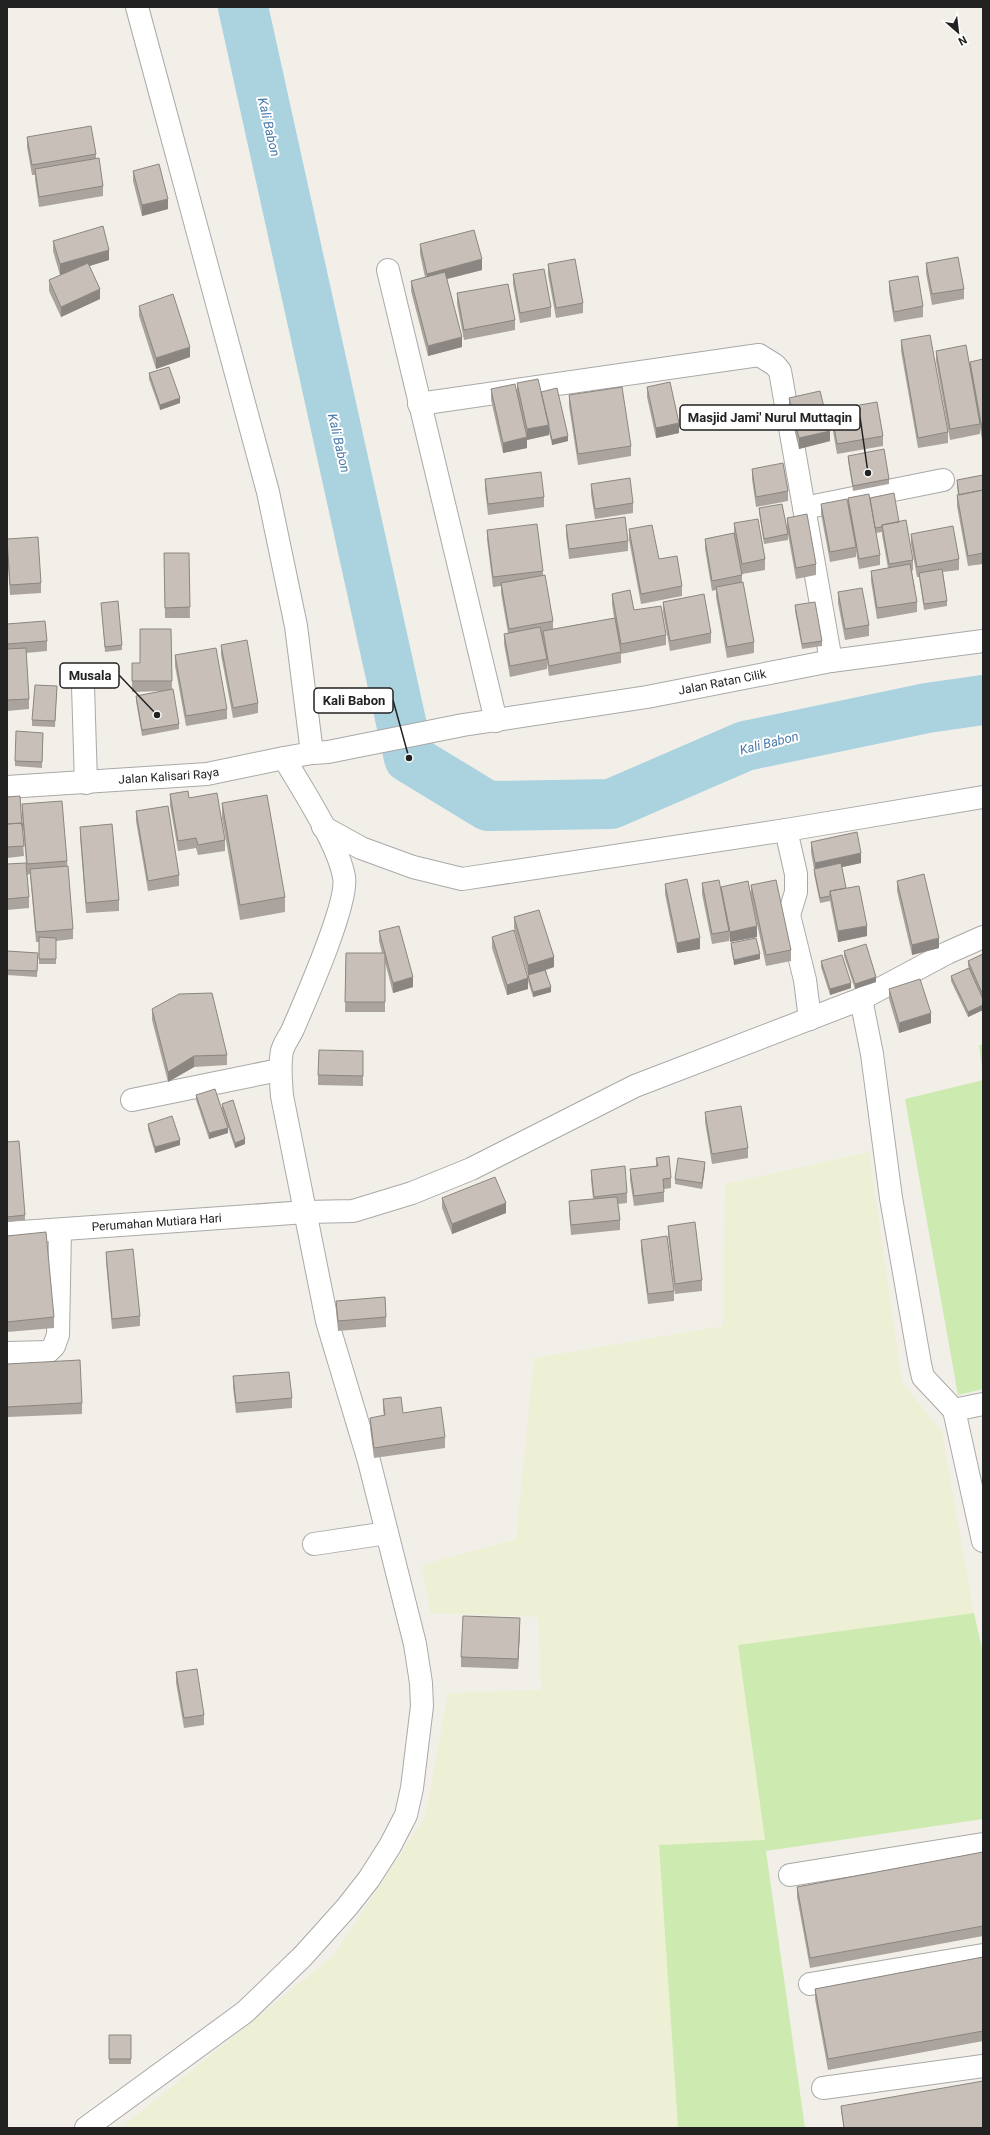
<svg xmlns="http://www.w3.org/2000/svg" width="990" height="2135" font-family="Roboto,sans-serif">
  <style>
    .farmland { fill: #eef0d5 }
    .grass { fill: #cdebb0 }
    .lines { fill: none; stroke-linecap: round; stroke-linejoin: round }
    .river { stroke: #aad3df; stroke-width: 50 }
    .minor-casing { stroke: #a9a9a9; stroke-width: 24 }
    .tertiary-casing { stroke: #a9a9a9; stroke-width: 24 }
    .minor { stroke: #fff; stroke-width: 22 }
    .tertiary { stroke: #fff; stroke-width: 22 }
    .wall { fill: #aba49e }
    .shaded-wall { fill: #8b8681 }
    .building { fill: #c7bfb8; stroke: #8b8681 }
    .labels { text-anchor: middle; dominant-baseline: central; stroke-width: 4; stroke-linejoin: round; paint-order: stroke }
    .street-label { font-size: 12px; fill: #222; stroke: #fff }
    .water-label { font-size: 13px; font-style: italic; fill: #4a7aab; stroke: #fff }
    .leader { fill: none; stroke: #222; stroke-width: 1.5 }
    .callout-dot { fill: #222; stroke: #fff; stroke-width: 1.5 }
    .callout { fill: #fff; stroke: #222; stroke-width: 1.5 }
    .callout-label { font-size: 13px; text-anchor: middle; font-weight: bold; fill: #222 }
  </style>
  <rect width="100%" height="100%" fill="#f2efe9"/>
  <path class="farmland" d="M869,1152L902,1382L942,1432L974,1613L738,1645L765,1840L659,1846L678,2128H121L333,1956L425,1817L448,1693L541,1690L538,1617L430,1613L422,1565L516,1539L534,1358L723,1326L725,1184Z"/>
  <path class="grass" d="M983,1044V1076L979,1045Z
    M983,1080V1389L958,1395L905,1099Z
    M974,1613L983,1653V1819L766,1851L805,2128H678L659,1845L765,1840L738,1645Z"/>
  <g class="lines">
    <path class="river" d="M243,7L409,758L488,806L611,804L745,746L927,708L983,700"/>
    <g class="minor-casing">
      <g id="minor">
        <path d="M137,7L268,492L296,626L312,753"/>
        <path d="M388,270L496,721"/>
        <path d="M419,404L759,355L775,365L780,371L831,661"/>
        <path d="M804,508L943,480"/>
        <path d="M83,686L86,783"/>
        <path d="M323,827L361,848L413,867L462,879L786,830L983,797"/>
        <path d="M786,830L796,874V892L789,915L805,980L810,1019"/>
        <path d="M861,999L872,1054L891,1198L920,1364L923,1377L954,1410"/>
        <path d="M132,1100L279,1070"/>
        <path id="s1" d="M7,1233L306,1212L353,1211L412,1193L471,1169L635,1086L861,999L947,953L983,937"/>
        <path d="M7,1353L48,1352L54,1346L58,1335L60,1231"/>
        <path d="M954,1410L983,1541"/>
        <path d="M954,1410L983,1404"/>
        <path d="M314,1544L387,1533"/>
        <path d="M790,1875L983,1844"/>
        <path d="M810,1984L983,1955"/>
        <path d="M823,2088L983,2066"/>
        <path d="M86,2128L245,2012L303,1956L347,1907L369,1879L390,1846L406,1815L412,1788L422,1706L421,1683L415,1644L369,1461L327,1321L282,1096C281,1080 279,1066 282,1051C284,1043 290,1036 293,1029C305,1001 349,902 344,877C338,843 302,789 284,758"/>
      </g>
    </g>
    <g class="tertiary-casing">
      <g id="tertiary">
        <path id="s2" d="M7,787L207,774L284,758L312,753L328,752L463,725L647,697L831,661L983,641"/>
      </g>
    </g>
    <use href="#minor" class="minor"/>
    <use href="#tertiary" class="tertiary"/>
  </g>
  <path class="wall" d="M27,137L96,154V158L103,186V196L39,207L35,179V175H32L27,147Z
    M133,171L168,209L142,216L133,181Z
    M53,241L109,260L89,266L100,299L61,317L49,291V280L65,273L60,275L53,251Z
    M420,244L482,270L447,279L462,347L428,356L411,291V281L425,277L420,254Z
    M926,263L964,289V299L932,305L926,273Z
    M548,264L583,303V313L556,318L548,275Z
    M513,274L551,307V317L520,323L513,284Z
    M889,281L923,306V317L894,322L889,291Z
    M457,293L515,320V330L464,340L457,304Z
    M139,306L190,357L156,369L139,316Z
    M901,340L948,432V443L918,448L901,351Z
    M936,351L970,367V362L983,359V445L980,428V434L950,440L936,361Z
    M149,373L180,403L160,410L149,379Z
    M517,383L541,392L568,441L552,445L549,432V435L527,440V448L503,453L491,400V389L517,392Z
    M647,387L679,433L656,438L647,397Z
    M569,395L631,446V456L578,465L569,406Z
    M789,398L830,441L799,449L789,408Z
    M831,410L883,436V446L837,454L831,420Z
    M848,456L889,479V484L853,491L848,461Z
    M752,469L788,491V501L756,507L752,479Z
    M983,475V564L968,566L957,506V495H958L957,485V480Z
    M485,479L544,497V507L488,515L485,489Z
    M591,484L633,503V513L595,519L591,494Z
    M848,498L870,503V498L899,522L913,560V570L912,571L917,602V612L877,619L871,581V571L888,568L882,535V532L876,533L880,555V565L859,569L856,551V557L830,562L821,514V504H848Z
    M759,508L788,534V540L764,544L759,513Z
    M787,518L816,564V575L796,579L787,529Z
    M734,523L765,559V570L742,574V582L754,642V653L727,658L716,597V590L712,591L705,549V539L734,533Z
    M566,525L628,541V551L569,559L566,535Z
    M629,529L682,586V596L641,604L629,540Z
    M487,530L543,571V575L553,621V629L614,618L612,604V594L666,635V645L621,654V663L549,676L547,662V669L510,677L504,644V634L508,633L501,593V586L493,587L487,540Z
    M911,534L959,559V570L943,572L947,601V606L924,610L919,577H917L911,544Z
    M7,539L41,583V593L10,595L7,551Z
    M164,553H189L190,618H165Z
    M838,592L869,625V636L845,640L838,603Z
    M663,602L711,633V643L670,651L663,612Z
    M101,603L122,645V650L105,652Z
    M795,605L822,641V646L802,649L795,611Z
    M7,624L47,641V651L26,653L29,699V709L7,711Z
    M171,629L172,690L179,724V729L142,736L136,701V696L163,691L132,692V663H140Z
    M221,645L258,703V713L233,718L221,655Z
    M175,655L227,709V719L186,726L175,666Z
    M57,686L55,727L32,726V720Z
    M43,733L42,768L15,766V761Z
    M170,794L189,798L225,840V851L198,855L196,848L178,851L170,805Z
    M7,797L22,830L24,856L7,858Z
    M222,803L285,897V912L240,920L222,818Z
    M22,804L67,861L73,929V939L56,941V964H39V942H36L30,874L27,875L22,815Z
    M136,811L179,875V886L148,891L136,821Z
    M80,827L119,900V911L86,913L80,837Z
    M811,842L861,863L842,867L846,888L867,936L838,942L830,901L820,903L814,874V869L811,852Z
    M7,864L29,897V908L7,910Z
    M897,881L939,948L912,955L897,891Z
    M702,883L721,893V887L757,937L730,942L729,936V941L712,944L702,894Z
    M665,884L700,949L677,953L665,894Z
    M751,885L791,950V961L766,966L751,895Z
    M514,917L554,967L546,970L551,992L533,997L528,981V989L507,995L492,948V937L528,978V975L514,928Z
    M379,931L413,987L393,993L385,962V1012H345L346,953H382L379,941Z
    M731,943L760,959L734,965L731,948Z
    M7,951L38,953L37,977L7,975Z
    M844,951L876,982L855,989L844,956Z
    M983,954V1010L968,1017L951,981V976L969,968L968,966V961Z
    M821,961L851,988L830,995L821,967Z
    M889,989L931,1023L899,1033L889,999Z
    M152,1009L227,1055V1065L194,1067L168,1082L152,1020Z
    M363,1051V1086L318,1085V1075Z
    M196,1095L228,1133L209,1139L196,1100Z
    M222,1104L245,1144L235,1148L222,1109Z
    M705,1112L748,1148V1158L712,1164L705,1122Z
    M148,1124L180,1145L155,1153L148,1129Z
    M7,1142L25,1215V1220L7,1222Z
    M656,1158L671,1178V1188L664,1189V1202L634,1206L630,1180V1169L656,1166Z
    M705,1167L702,1189L675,1184V1179Z
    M591,1170L627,1193V1203L618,1204L620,1220V1230L571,1235L569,1212V1201L593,1199L591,1180Z
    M442,1198L506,1213L452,1234L442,1208Z
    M668,1226L702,1280V1291L675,1294L668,1236Z
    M7,1236L54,1317V1328L7,1332Z
    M641,1240L674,1291V1301L648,1304L641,1250Z
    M106,1252L140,1316V1326L112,1329L106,1262Z
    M336,1301L386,1317V1327L338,1331L336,1311Z
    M7,1364L82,1403V1414L7,1417Z
    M233,1376L292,1398V1408L236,1413L233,1387Z
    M383,1399L403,1413L445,1437V1448L374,1458L370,1428V1418L384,1416L383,1410Z
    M520,1628L518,1669L461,1667V1657Z
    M176,1672L204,1715V1725L184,1728L176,1683Z
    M983,1852V1936L810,1968L797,1897V1887Z
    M983,1957V2041L828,2070L815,1999V1989Z
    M109,2035H131V2064H109Z
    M841,2106L983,2128H844L841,2111Z"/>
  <path class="shaded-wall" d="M168,199V209L142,216V205Z
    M109,250V260L60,275V264Z
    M482,259V270L427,284V274Z
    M100,289V299L61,317V307Z
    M462,337V347L428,356V346Z
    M190,347V357L156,369V358Z
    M180,398V403L160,410V405Z
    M679,423V433L656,438V428Z
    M549,425V435L527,440V429Z
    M830,431V441L799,449V438Z
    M568,436V441L552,445V440Z
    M527,437V448L503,453V443Z
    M861,853V863L815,873V863Z
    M757,926V937L730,942V932Z
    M867,926V936L838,942V931Z
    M700,938V949L677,953V943Z
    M939,938V948L912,955V945Z
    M760,954V959L734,965V960Z
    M554,957V967L528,975V965Z
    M413,977V987L393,993V983Z
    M876,977V982L855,989V984Z
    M528,978V989L507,995V985Z
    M851,983V988L830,995V989Z
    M551,987V992L533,997V992Z
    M983,1005V1010L968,1017V1012Z
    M931,1013V1023L899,1033V1023Z
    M194,1056V1067L168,1082V1072Z
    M228,1128V1133L209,1139V1133Z
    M245,1139V1144L235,1148V1143Z
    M180,1140V1145L155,1153V1147Z
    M705,1162V1167L702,1189V1183Z
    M506,1203V1213L452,1234V1224Z
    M520,1618V1628L518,1669V1659Z"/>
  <path class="building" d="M91,126L96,154L32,165L27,137Z
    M99,158L103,186L39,197L35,169Z
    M159,164L168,199L142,205L133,171Z
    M103,226L109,250L60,264L53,241Z
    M474,230L482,259L427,274L420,244Z
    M958,257L964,289L932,294L926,263Z
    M575,259L583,303L556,308L548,264Z
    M88,263L100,289L61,307L49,280Z
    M544,269L551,307L520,313L513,274Z
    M445,272L462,337L428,346L411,281Z
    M918,276L923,306L894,312L889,281Z
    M508,284L515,320L464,330L457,293Z
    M173,294L190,347L156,358L139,306Z
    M930,335L948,432L918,438L901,340Z
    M966,345L980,424L950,429L936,351Z
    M983,359V434L970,362Z
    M169,367L180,398L160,405L149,373Z
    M538,379L549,425L527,429L517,383Z
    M670,382L679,423L656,428L647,387Z
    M515,384L527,437L503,443L491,389Z
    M622,387L631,446L578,454L569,395Z
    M557,388L568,436L552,440L541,392Z
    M820,391L830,431L799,438L789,398Z
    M877,402L883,436L837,444L831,410Z
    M884,449L889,479L853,486L848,456Z
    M783,463L788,491L756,497L752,469Z
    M541,472L544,497L488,504L485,479Z
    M983,475V490L959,495L957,480Z
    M630,478L633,503L595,509L591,484Z
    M983,490V553L968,556L957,495Z
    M894,493L899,522L882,525V527L875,528L870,498Z
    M869,494L880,555L859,559L848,498Z
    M847,499L856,547L830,552L821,504Z
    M782,504L788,534L764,539L759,508Z
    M807,514L816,564L796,568L787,518Z
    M625,517L628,541L569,549L566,525Z
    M758,519L765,559L742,564L734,523Z
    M906,520L913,560L889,564L882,525Z
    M537,524L543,571L493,577L487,530Z
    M652,525L659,559L677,556L682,586L641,594L629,529Z
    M953,526L959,559L917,567L911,534Z
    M734,533L742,575L712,581L705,539Z
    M38,537L41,583L10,585L7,539Z
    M164,553H189L190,607L165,608Z
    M910,564L917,602L877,608L871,571Z
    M942,569L947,601L924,604L919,573Z
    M545,575L553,621L509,629L501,583Z
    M743,582L754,642L727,647L716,587Z
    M862,588L869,625L845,629L838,592Z
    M630,590L634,610L661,606L666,635L621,644L612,594Z
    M704,594L711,633L670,641L663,602Z
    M118,601L122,645L105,647L101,603Z
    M815,602L822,641L802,644L795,605Z
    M615,618L621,652L549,666L543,631Z
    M45,621L47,641L7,644V624Z
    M540,627L547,659L510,666L504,634Z
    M140,629H171L172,681H132V663H140Z
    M247,640L258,703L233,708L221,645Z
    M26,648L29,699L7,700V649Z
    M216,648L227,709L186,716L175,655Z
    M35,685L57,686L55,721L32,720Z
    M173,689L179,724L142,730L136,696Z
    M16,731L43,733L42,762L15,761Z
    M188,791L189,798L217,793L225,840L198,845L196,838L178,841L170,794Z
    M267,795L285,897L240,905L222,803Z
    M20,796L22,826V823L7,824V797Z
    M62,801L67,861L27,864L22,804Z
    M168,806L179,875L148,881L136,811Z
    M22,823L24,846L7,847V824Z
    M112,824L119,900L86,903L80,827Z
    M857,832L861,853L815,863L811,842Z
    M26,863L29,897L7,899V864Z
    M841,863L846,888L830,891V896L820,898L814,869Z
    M68,866L73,929L36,932L30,869Z
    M924,874L939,938L912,945L897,881Z
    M687,879L700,938L677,943L665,884Z
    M719,880L729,931L712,934L702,883Z
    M776,880L791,950L766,955L751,885Z
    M748,881L757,926L730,932L721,887Z
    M859,886L867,926L838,931L830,891Z
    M539,910L554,957L528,965L514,917Z
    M399,926L413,977L393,983L379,931Z
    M514,930L528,978L507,985L492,937Z
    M39,937L56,938V959H39Z
    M756,938L760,954L734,960L731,943Z
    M866,944L876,977L855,984L844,951Z
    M7,951L38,953L37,971L7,970Z
    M346,953H385V1002H345Z
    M983,954V995L968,961Z
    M842,955L851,983L830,989L821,961Z
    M969,968L983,999V1005L968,1012L951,976Z
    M545,970L551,987L533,992L528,975Z
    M920,979L931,1013L899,1023L889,989Z
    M212,993L227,1055L194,1056L168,1072L152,1009L179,994Z
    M319,1050L363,1051V1076L318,1075Z
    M215,1089L228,1128L209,1133L196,1095Z
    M233,1100L245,1139L235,1143L222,1104Z
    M741,1106L748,1148L712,1154L705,1112Z
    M172,1116L180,1140L155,1147L148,1124Z
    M19,1141L25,1215L7,1217V1142Z
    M669,1156L671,1178L663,1179L664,1192L634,1196L630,1169L658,1166L656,1158Z
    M678,1158L705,1162L702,1183L675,1179Z
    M625,1166L627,1193L594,1197L591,1170Z
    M495,1177L506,1203L452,1224L442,1198Z
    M617,1197L620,1220L571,1225L569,1201Z
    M695,1222L702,1280L675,1284L668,1226Z
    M46,1232L54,1317L7,1322V1236Z
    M667,1236L674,1291L648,1294L641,1240Z
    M133,1249L140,1316L112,1319L106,1252Z
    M385,1297L386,1317L338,1321L336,1301Z
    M80,1360L82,1403L7,1407V1364Z
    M289,1372L292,1398L236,1403L233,1376Z
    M401,1397L403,1413L441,1407L445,1437L374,1448L370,1418L385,1415L383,1399Z
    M463,1616L520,1618L518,1659L461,1657Z
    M197,1669L204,1715L184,1718L176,1672Z
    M983,1852V1926L810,1958L797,1887Z
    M983,1957V2031L828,2059L815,1989Z
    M109,2035H131V2059H109Z
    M983,2081V2128H844L841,2106Z"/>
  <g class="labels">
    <g class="street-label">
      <text stroke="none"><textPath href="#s2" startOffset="724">Jalan Ratan Cilik</textPath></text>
      <text stroke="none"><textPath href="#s2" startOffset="162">Jalan Kalisari Raya</textPath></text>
      <text stroke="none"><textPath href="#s1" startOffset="150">Perumahan Mutiara Hari</textPath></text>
    </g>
    <g class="water-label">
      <text transform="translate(269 127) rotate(77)">Kali Babon</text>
      <text transform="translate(339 443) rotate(77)">Kali Babon</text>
      <text transform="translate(769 743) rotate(-14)">Kali Babon</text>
    </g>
  </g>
  <path class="leader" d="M868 473L860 417M157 715L119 675M409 758L393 700"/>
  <g class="callout-dot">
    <circle cx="868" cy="473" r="4"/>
    <circle cx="157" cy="715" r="4"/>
    <circle cx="409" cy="758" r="4"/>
  </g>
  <g class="callout">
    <rect x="680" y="405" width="180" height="25" rx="4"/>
    <rect x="60" y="663" width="59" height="25" rx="4"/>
    <rect x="314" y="688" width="79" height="25" rx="4"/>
  </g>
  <g class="callout-label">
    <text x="770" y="422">Masjid Jami' Nurul Muttaqin</text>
    <text x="90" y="680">Musala</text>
    <text x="354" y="705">Kali Babon</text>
  </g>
  <rect width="990" height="2135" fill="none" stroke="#222222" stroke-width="16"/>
  <g transform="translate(958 32) rotate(152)" stroke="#ffffff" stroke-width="3" paint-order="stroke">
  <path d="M0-3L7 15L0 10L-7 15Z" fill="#222222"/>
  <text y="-6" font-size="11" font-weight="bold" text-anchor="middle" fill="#222222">N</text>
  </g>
</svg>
